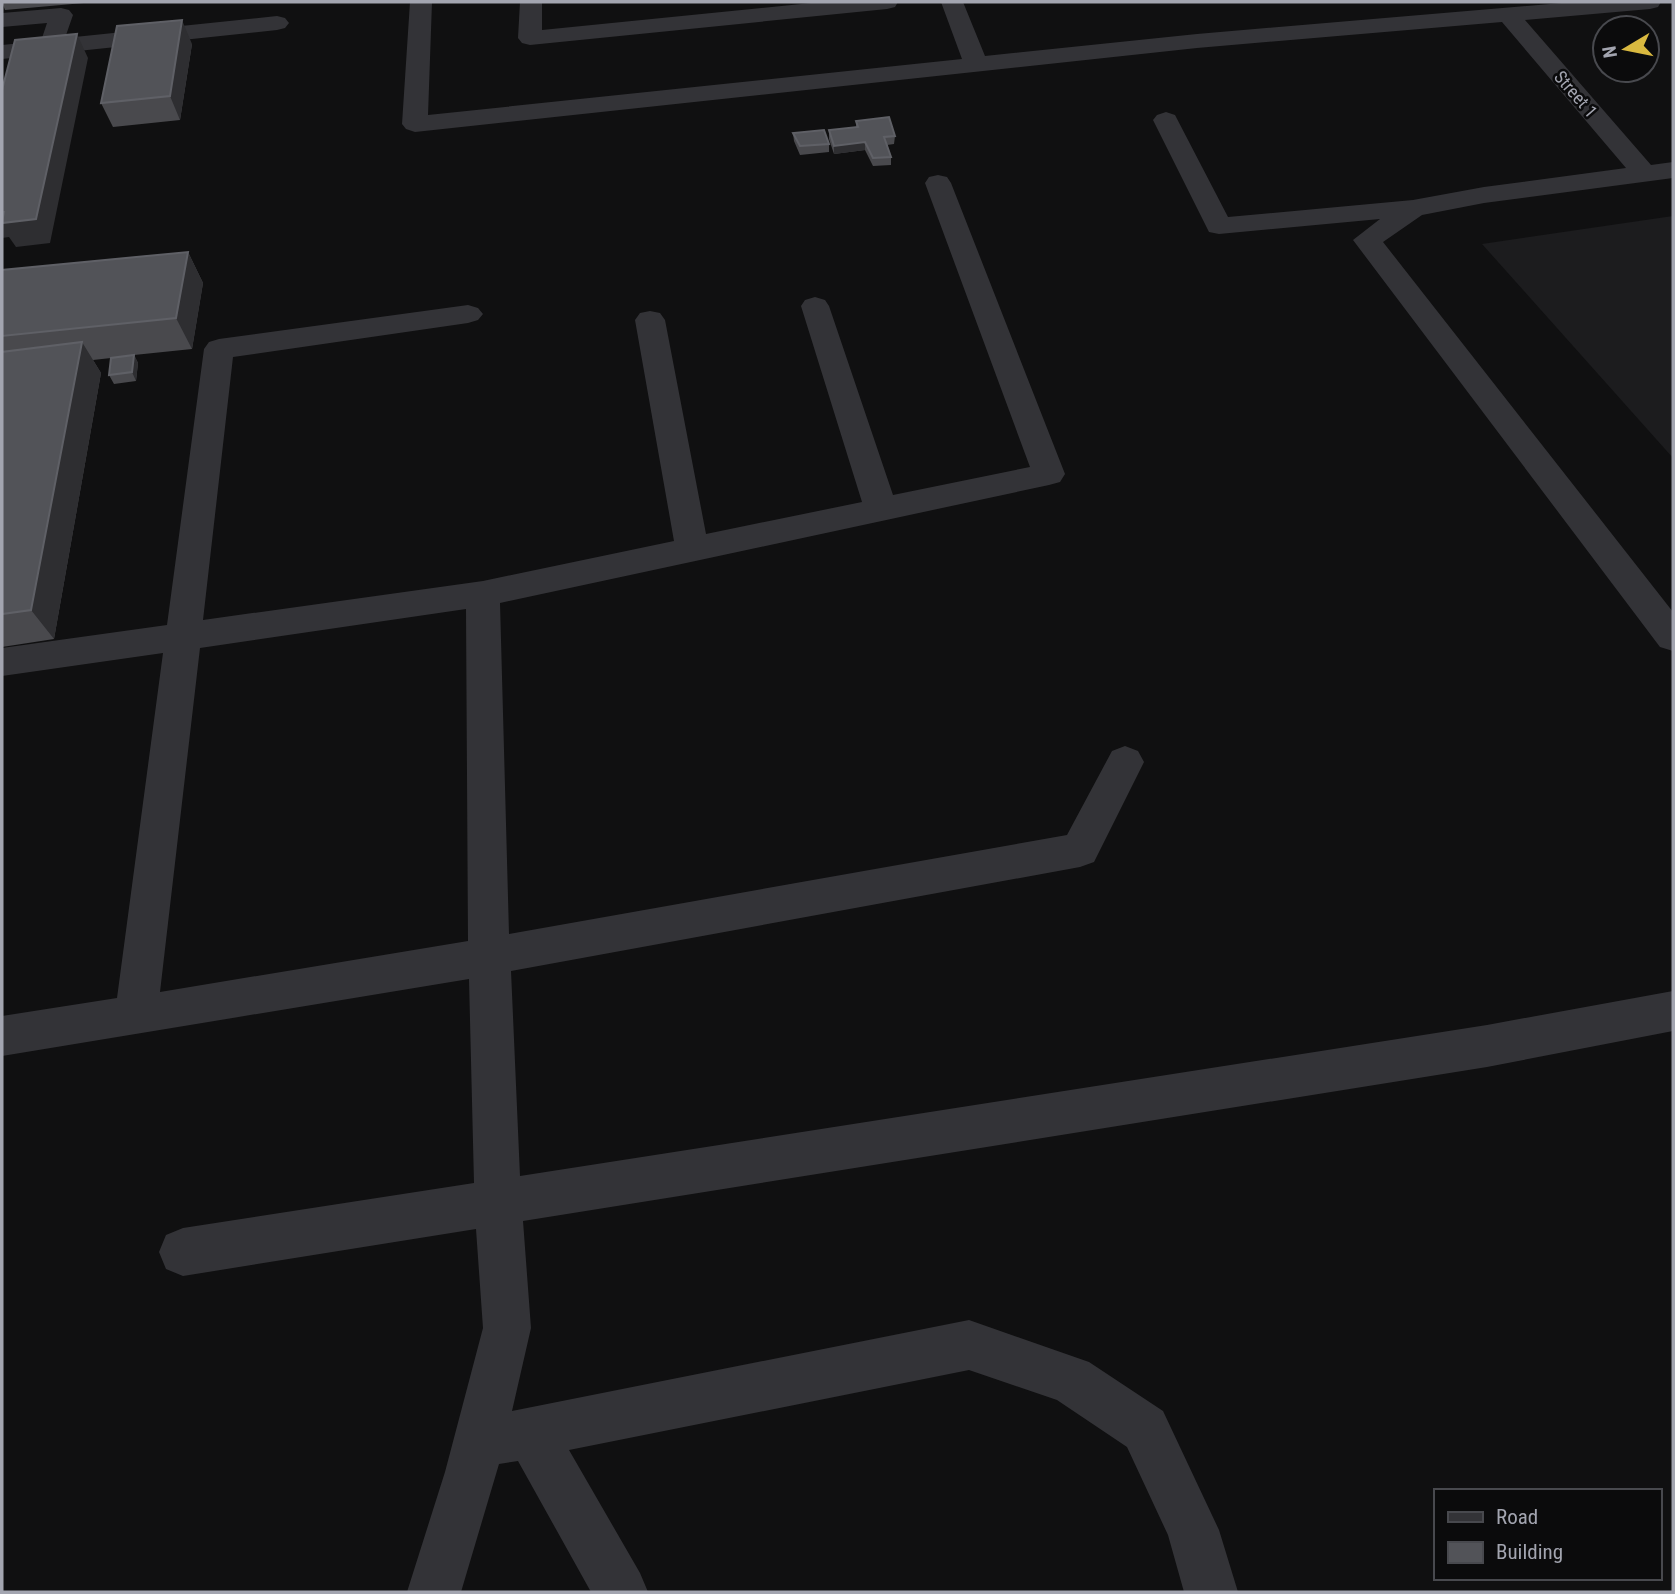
<svg xmlns="http://www.w3.org/2000/svg" width="1675" height="1594" font-family="'Roboto Condensed',sans-serif">
  <style>
    .built { fill: #1c1c1e }
    .lines { fill: none; stroke-linecap: round; stroke-linejoin: round }
    .minor { fill: #333337; fill-rule: evenodd }
    .wall { fill: #49494d }
    .shaded-wall { fill: #2e2e31 }
    .building { fill: #525358; stroke: #5f6066; stroke-width: 2 }
    .labels { text-anchor: middle; dominant-baseline: central; stroke-width: 5; stroke-linejoin: round; paint-order: stroke }
    .far-street-label { font-size: 18px; fill: #a3a5b0; stroke: #0b0b0c }
  </style>
  <rect width="100%" height="100%" fill="#101011"/>
  <path class="built" d="M1673,216V458L1482,244Z"/>
  <g class="lines">
    <path class="minor" d="M410,2H432L428,115L962,59L941,2H963L985,56L1197,34L1573,2H1661L1658,7L1650,9L1525,20L1651,165L1673,162V178L1484,203L1422,215L1383,242L1673,612V651L1660,647L1353,240L1380,219L1219,234L1209,232L1153,120L1157,115L1166,112L1175,115L1228,217L1413,200L1484,187L1626,168L1502,22L1197,48L415,132L406,129L402,124Z
      M520,2H542V30L821,2H898L895,7L887,9L530,45L522,43L518,38Z
      M61,8L69,10L73,15L65,38L277,16L285,18L289,23L285,28L277,30L2,59V45L41,41L47,23L2,27V13Z
      M938,175L947,177L951,183L1065,474L1060,482L1049,485L500,603L509,934L1067,835L1112,751L1125,746L1138,751L1144,762L1094,862L1080,867L511,971L520,1176L1487,1025L1673,991V1031L1487,1067L523,1221L531,1328L512,1411L969,1320L1089,1362L1163,1411L1219,1530L1238,1592H1184L1168,1535L1127,1447L1057,1400L969,1370L569,1450L640,1573L648,1592H591L518,1461L499,1464L461,1592H407L445,1472L483,1328L476,1229L183,1276L166,1269L159,1252L166,1235L183,1228L474,1183L469,979L2,1056V1016L117,998L163,653L2,676V648L167,625L204,349L209,342L219,339L468,305L478,308L483,314L478,320L468,323L233,357L203,620L483,581L674,541L635,320L640,313L650,311L660,313L665,320L706,534L862,502L801,306L805,300L815,297L825,300L829,306L893,495L1030,467L925,183L929,177ZM466,609L468,941L160,992L200,648Z"/>
  </g>
  <path class="wall" d="M2,2H95L5,10Z
    M192,44L180,120L113,127L101,103Z
    M856,121L895,136L894,144L887,145L891,157V165L873,166L865,150L834,154L829,139V130L856,127Z
    M793,133L829,144V152L800,155L794,141Z
    M188,252L203,283L192,349L134,355L138,363L136,381L114,384L109,375L111,358L93,360L101,373L54,639L2,647V270Z"/>
  <path class="shaded-wall" d="M182,20L192,44L180,120L170,96Z
    M77,34L88,58L50,243L16,247L9,237L2,238V212Z
    M865,142V150L834,154V146Z
    M188,252L203,283L192,349L176,318Z
    M82,342L101,373L54,639L31,610Z
    M134,355L138,363L136,381L132,372Z"/>
  <path class="building" d="M182,20L170,96L101,103L117,26Z
    M77,34L36,219L2,223L4,212H2V90L15,40Z
    M889,117L895,136L884,137L891,157L873,158L865,142L834,146L829,130L858,127L856,121Z
    M824,130L829,144L800,146L793,133Z
    M188,252L176,318L2,336V270Z
    M82,342L31,610L2,614V352Z
    M134,355L132,372L109,375L111,358Z"/>
  <g class="labels">
    <g class="far-street-label">
      <text transform="translate(1576 94) rotate(49)">Street 1</text>
    </g>
  </g>
  <rect width="1675" height="1594" fill="none" stroke="#a3a5b0" stroke-width="7"/>
  <rect x="1434" y="1489" width="228" height="91" fill="#0b0b0c" stroke="#48494e" stroke-width="2"/>
  <rect x="1448" y="1512" width="35" height="10" fill="#333337" stroke="#48494e" stroke-width="2"/>
  <text x="1496" y="1524" font-size="21" fill="#a3a5b0">Road</text>
  <rect x="1448" y="1542" width="35" height="21" fill="#525358" stroke="#48494e" stroke-width="2"/>
  <text x="1496" y="1559" font-size="21" fill="#a3a5b0">Building</text>
  <g transform="translate(1626 49) rotate(260)"><circle r="33" fill="#0b0b0c" stroke="#48494e" stroke-width="2"/>
  <path d="M0-5L12 26L0 18L-12 26Z" fill="#d9b940"/>
  <text y="-10" font-size="19" font-weight="bold" text-anchor="middle" fill="#a3a5b0">N</text>
  </g>
</svg>
